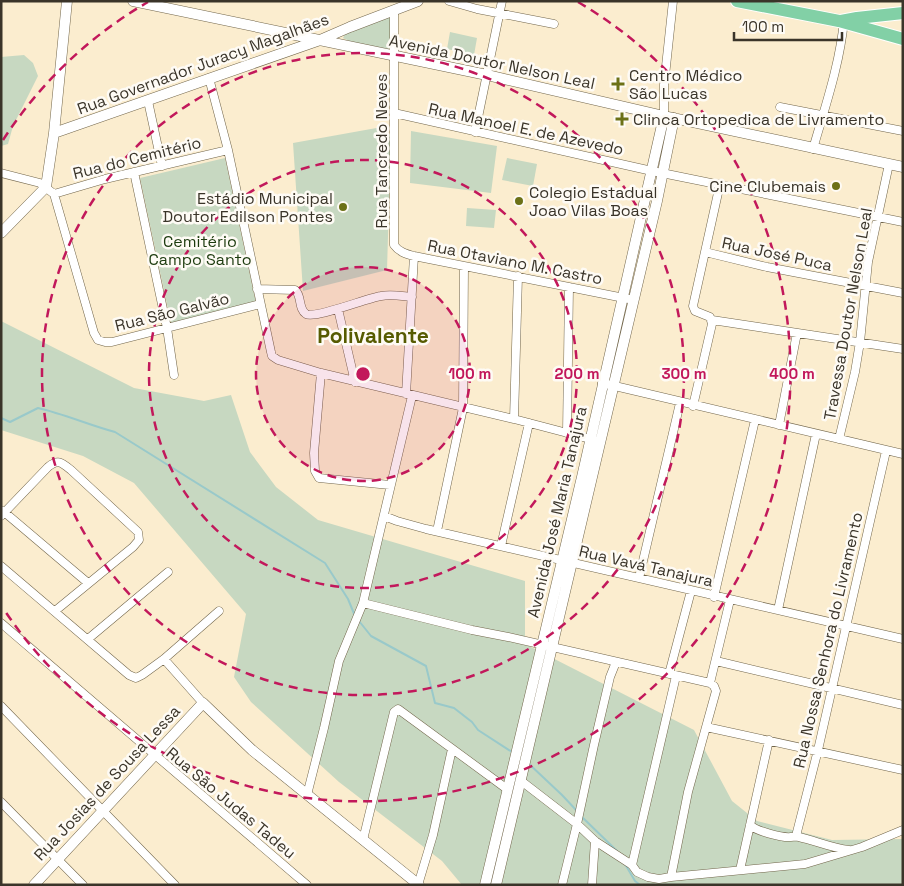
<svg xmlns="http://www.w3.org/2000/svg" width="904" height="886" font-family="'Space Grotesk',sans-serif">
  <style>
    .green { fill: #c7d8c1 }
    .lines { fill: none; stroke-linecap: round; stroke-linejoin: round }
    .stream { stroke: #99c9ca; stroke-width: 2 }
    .minor-casing { stroke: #72664b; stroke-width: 9 }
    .tertiary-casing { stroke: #72664b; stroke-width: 11 }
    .primary-casing { stroke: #fff; stroke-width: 14 }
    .minor { stroke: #fff; stroke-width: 8 }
    .tertiary { stroke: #fff; stroke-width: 10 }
    .primary { stroke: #82d0a6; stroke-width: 12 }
    .ring { fill: none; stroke: #c2185b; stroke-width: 2.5; stroke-dasharray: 9 6 }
    .poi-dot { fill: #6c7117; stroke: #fefbf5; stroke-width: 2 }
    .labels { text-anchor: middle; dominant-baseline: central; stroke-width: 5; stroke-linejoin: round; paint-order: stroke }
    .street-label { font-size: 16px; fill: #3a3429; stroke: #fefbf5 }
    .poi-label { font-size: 16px; fill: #3a3429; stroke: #fefbf5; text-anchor: start }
    .park-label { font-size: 16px; fill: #1c3b0e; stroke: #fefbf5 }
    .district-label { font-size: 21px; font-weight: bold; fill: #565b01; stroke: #fefbf5 }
    .centre { fill: #c2185b; stroke: #fefbf5; stroke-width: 2.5 }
    .ring-label { font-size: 15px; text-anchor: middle; font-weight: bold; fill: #c2185b; stroke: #fefbf5; stroke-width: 5; stroke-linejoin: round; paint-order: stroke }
  </style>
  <rect width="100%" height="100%" fill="#fbedcf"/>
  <path class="green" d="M388,17L391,18L392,46L387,50L355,44L343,38L345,34Z
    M450,32L477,38L474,55L447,49Z
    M24,55L33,63L38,76L13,126L8,144L1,146V57Z
    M382,127L391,136L387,270L303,291L293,143Z
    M411,131L497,146L491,193L410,183Z
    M225,158L256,303L171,323L140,178Z
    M507,158L537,164L533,186L502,180Z
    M467,208L496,210L494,228L466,226Z
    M1,321L134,388L204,401L231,395L250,452L276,487L318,520L525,581V644L694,730L732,801L757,821L832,840L903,839V885H462L442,861L339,782L251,702L234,677L246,614L134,483L83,456L1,430Z"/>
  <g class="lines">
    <path class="stream" d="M1,418L10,422L38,408C64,414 89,425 115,432L325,563L348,599L355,616
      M359,621L371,636L426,666L435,703L454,708L472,722L478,730L512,752
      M528,763L562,795L577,811
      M581,816L617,851
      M625,864L635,881L640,885"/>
    <g class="minor-casing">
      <path id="minor" d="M449,1L477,9L554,24
        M394,10V245C399,252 406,254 414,256L634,300
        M209,78L228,150L271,352L272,356L278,360L321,373L514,419L594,440
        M148,101L162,166
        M780,107L903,131
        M394,113L652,171L903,222
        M664,116V85L673,1
        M475,132L502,1
        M813,149C825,107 840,64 844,20
        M134,172L167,328L174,375
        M1,173L40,183L54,194L94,333L98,340L105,342H112L260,304
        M54,194L105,179L228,150
        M705,252L767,267L903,293
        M257,289L295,290C302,295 298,309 306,314C315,319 367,298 381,296C391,294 401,296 412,297
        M338,309L355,382
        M712,320L903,349
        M321,373L314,453L315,471L319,478L390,485
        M602,383L903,454
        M406,394L414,256
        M693,406L712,324L710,317L695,311L693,306L720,184
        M514,419L518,276
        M779,425L797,333
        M567,433L569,287
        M839,439L855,372L860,342L868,262L889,164
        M3,511L88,583
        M1,516L48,467C58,459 61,462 71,470L138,532L139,540L133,547L55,611
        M384,516L397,521L426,529L903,639
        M437,531L463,408L464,266
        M501,546L529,423
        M1,566L129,675L136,678L142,675L164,659L219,611
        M639,578L680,403
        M714,597L755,420
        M363,603L472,630L508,637L710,683L714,686L716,691L688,792L671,877
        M778,610L816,434
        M1,623L307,885
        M88,639L168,572
        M164,659L203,703
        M716,661C778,675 840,690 903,705
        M669,674L691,591
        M710,683L730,600
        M1,706L175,885
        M706,727L903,770
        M520,780L577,824L595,841L632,865L637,872L648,877L659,879L671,877L805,864L862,847L903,830
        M307,795L324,728L339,661L363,603L412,396
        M1,802L83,885
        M750,825C756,831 782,838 791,837C797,837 793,836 799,837C816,841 832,848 849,850
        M796,836L818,750L886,451
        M363,840L394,712L398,709L507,789
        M632,865L676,676
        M740,870L769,740
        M418,885L433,835L452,749
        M562,885L577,824L594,745L610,677L616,662
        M592,885L595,841"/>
    </g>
    <g class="tertiary-casing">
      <path id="tertiary" d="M133,1L487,75L664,116L903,167
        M54,133L320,40L350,27L418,1
        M1,233L46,187L54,133L67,1
        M34,885L203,703L252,750L419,885
        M485,885L582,477L664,116
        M496,885L657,201L674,118"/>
    </g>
    <g class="primary-casing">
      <path id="primary" d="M737,1L839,21L903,39
        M841,21L857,18L903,13"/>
    </g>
    <use href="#minor" class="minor"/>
    <use href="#tertiary" class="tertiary"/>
    <use href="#primary" class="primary"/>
  </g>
  <circle cx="363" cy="374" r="107" fill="#c2185b" fill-opacity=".12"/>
  <g class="ring">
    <circle cx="363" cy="374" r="107"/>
    <circle cx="363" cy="374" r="214"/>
    <circle cx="363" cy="374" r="321"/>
    <path d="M3 140A429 429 0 0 1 148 2M578 2A429 429 0 1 1 3 608"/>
  </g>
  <g class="poi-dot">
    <path d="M615.5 76.5h5v5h5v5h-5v5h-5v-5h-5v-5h5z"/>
    <path d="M619.5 111.5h5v5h5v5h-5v5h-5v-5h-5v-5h5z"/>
    <circle cx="836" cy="186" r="5"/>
    <circle cx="519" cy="201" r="5"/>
    <circle cx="343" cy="207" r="5"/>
  </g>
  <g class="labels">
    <g class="street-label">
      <text transform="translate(492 62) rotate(12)">Avenida Doutor Nelson Leal</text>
      <text transform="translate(203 64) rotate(-20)">Rua Governador Juracy Magalhães</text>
      <text transform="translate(526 129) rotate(12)">Rua Manoel E. de Azevedo</text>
      <text transform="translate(381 151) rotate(-90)">Rua Tancredo Neves</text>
      <text transform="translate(137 158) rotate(-14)">Rua do Cemitério</text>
      <text transform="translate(777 254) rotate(12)">Rua José Puca</text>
      <text transform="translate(515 262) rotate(11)">Rua Otaviano M. Castro</text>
      <text transform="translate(172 312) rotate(-14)">Rua São Galvão</text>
      <text transform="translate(848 314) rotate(-80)">Travessa Doutor Nelson Leal</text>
      <text transform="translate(557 512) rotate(-77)">Avenida José Maria Tanajura</text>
      <text transform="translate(646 566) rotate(13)">Rua Vavá Tanajura</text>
      <text transform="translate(828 640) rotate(-77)">Rua Nossa Senhora do Livramento</text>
      <text transform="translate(107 783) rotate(-47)">Rua Josias de Sousa Lessa</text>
      <text transform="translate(231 803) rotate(40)">Rua São Judas Tadeu</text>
    </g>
    <g class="poi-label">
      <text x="629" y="75">Centro Médico<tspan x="629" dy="18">São Lucas</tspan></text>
      <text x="633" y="119">Clinca Ortopedica de Livramento</text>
      <text x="826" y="186" text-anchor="end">Cine Clubemais</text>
      <text x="529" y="192">Colegio Estadual<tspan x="529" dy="18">Joao Vilas Boas</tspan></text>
      <text x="333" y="198" text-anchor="end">Estádio Municipal<tspan x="333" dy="18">Doutor Edilson Pontes</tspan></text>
    </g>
    <g class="park-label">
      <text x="200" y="241">Cemitério<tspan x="200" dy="18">Campo Santo</tspan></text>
    </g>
    <g class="district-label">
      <text x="373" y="335">Polivalente</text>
    </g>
  </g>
  <circle cx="363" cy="374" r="8" class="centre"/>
  <g class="ring-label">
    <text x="470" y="379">100 m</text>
    <text x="577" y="379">200 m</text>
    <text x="684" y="379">300 m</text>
    <text x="792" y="379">400 m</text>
  </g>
  <rect width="904" height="886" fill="none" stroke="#3a3429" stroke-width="5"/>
  <path d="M734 32v8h108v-8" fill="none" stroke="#3a3429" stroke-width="2.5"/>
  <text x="742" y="32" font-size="15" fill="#3a3429" stroke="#fefbf5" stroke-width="4" paint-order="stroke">100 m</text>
</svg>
